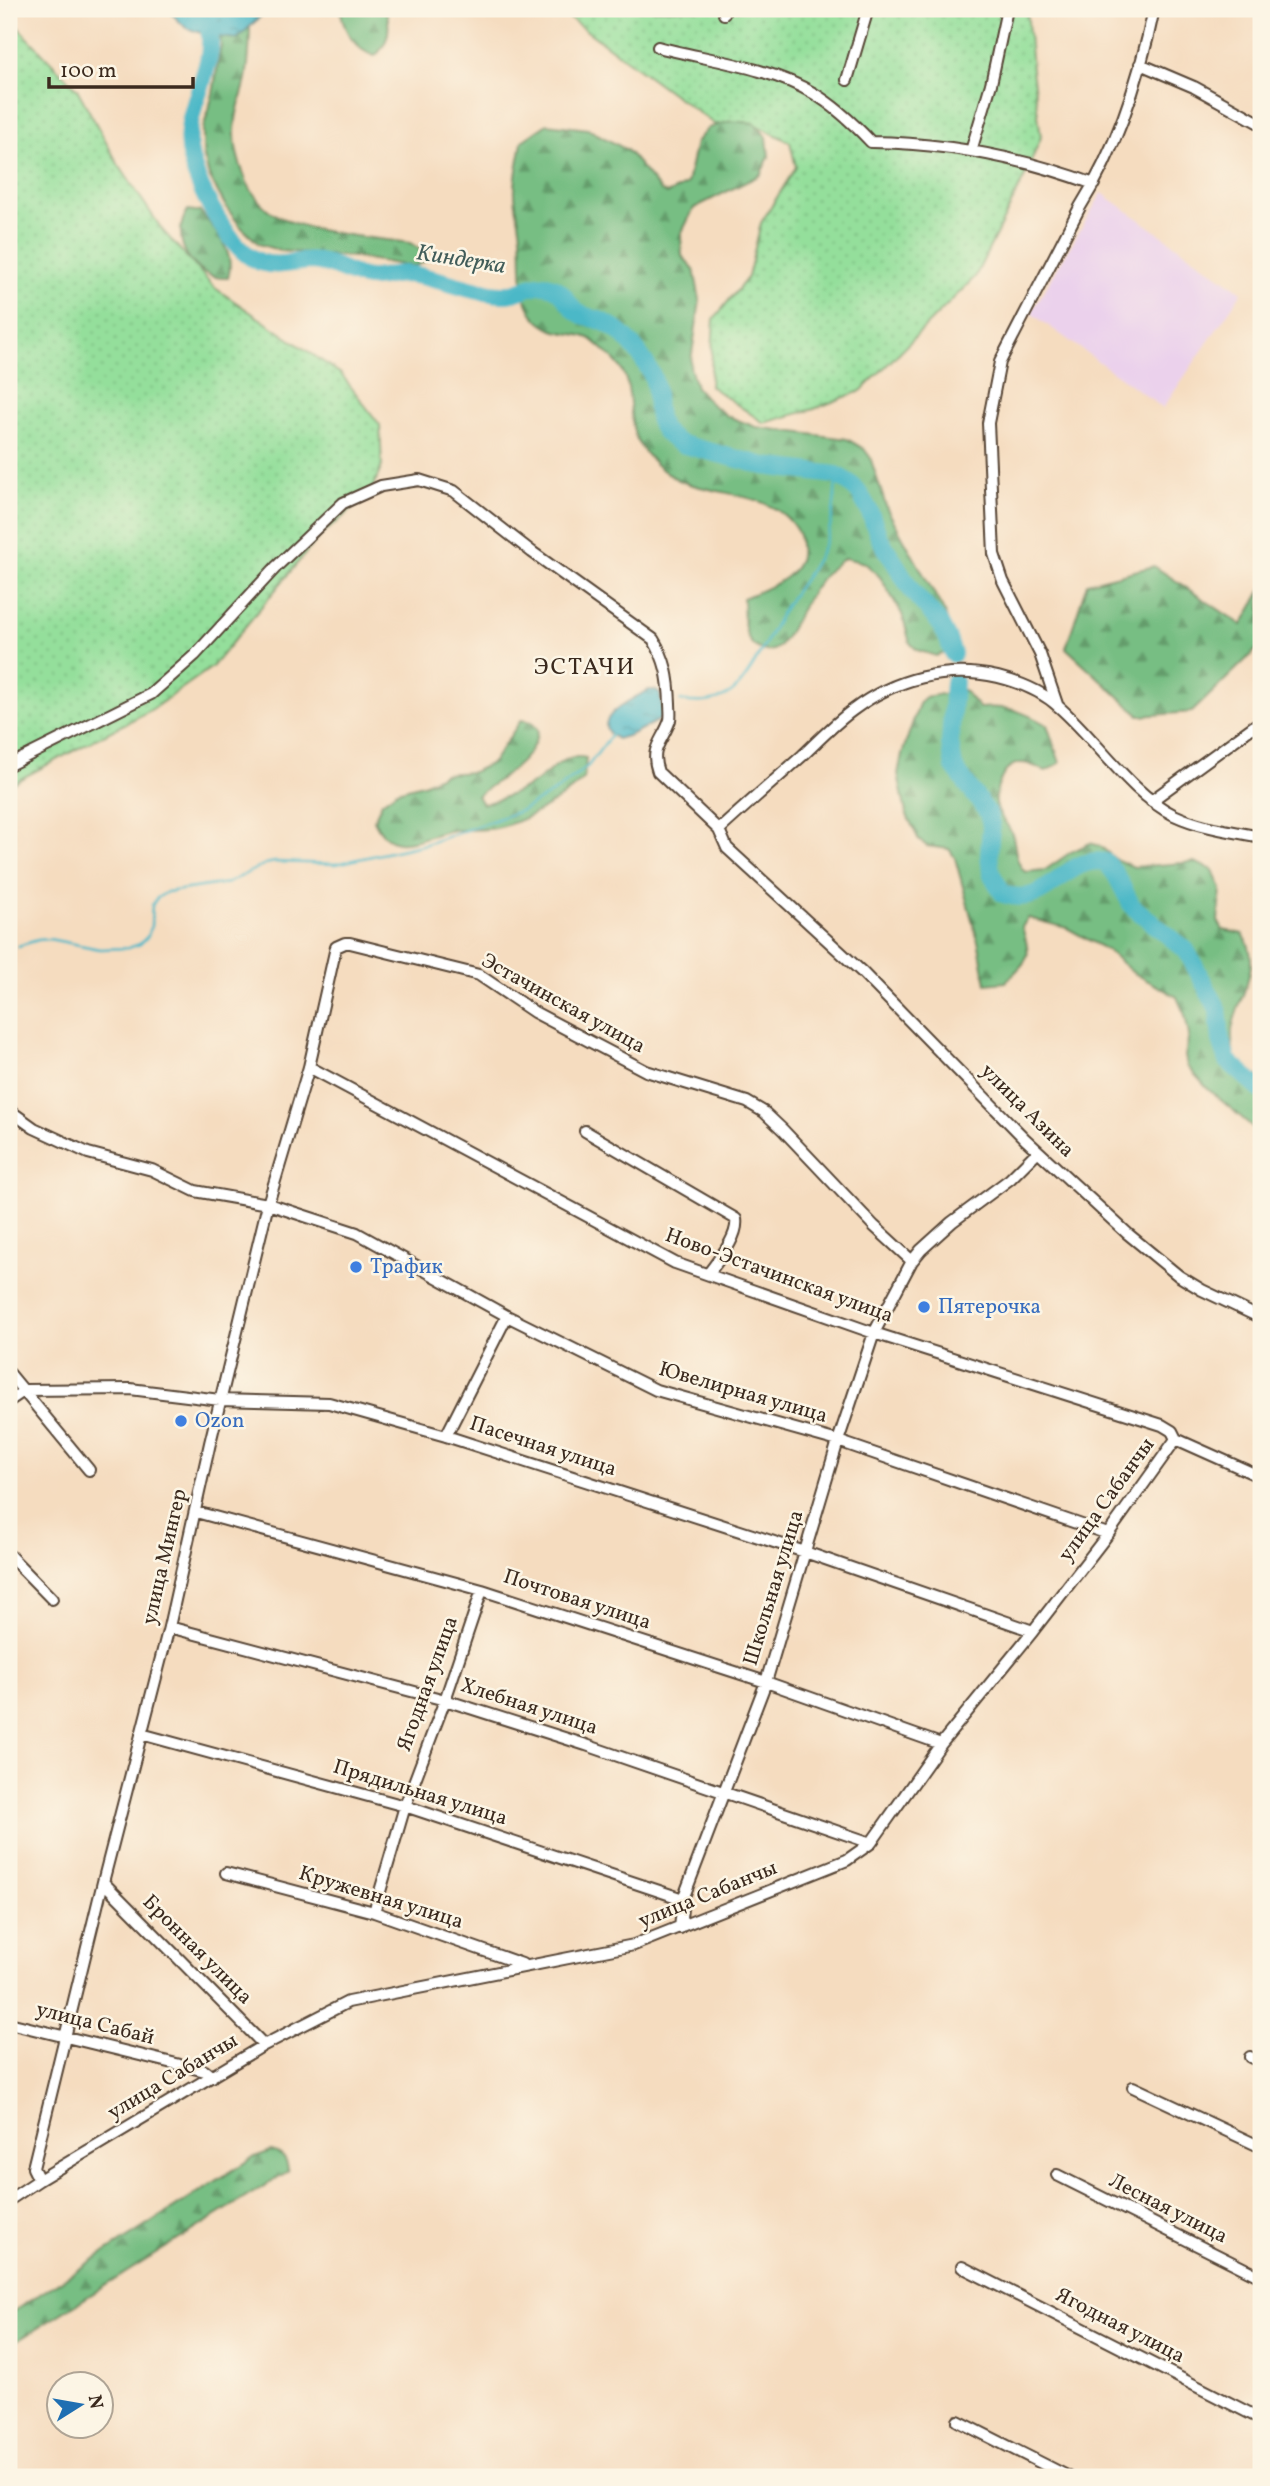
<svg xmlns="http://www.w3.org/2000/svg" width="1270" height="2486" font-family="Vollkorn,serif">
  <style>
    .built { fill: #ebd1ec }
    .grass { fill: url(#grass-dots); stroke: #68845c; stroke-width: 2 }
    .forest { fill: url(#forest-firs); stroke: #597450; stroke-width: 2 }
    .water { fill: url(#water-ripples); stroke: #447172; stroke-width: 2 }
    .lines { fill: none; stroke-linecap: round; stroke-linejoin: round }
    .stream { stroke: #4cb8c7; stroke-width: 2.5 }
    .river { stroke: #4cb8c7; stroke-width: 18 }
    .minor-casing { stroke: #574536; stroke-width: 14 }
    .minor { stroke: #fff; stroke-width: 10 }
    .shop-dot { fill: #3f7fe0; stroke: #fcf5e5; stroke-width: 2.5 }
    .labels { text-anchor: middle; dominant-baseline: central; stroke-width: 5; stroke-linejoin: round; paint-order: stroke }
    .street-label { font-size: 21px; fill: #3b2a1e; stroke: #fcf5e5 }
    .shop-label { font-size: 21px; fill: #366cbe; stroke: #fcf5e5; text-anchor: start }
    .water-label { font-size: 23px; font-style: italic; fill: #415c59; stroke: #fcf5e5 }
    .quarter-label { font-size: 24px; letter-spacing: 2px; fill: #3b2a1e; stroke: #fcf5e5 }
  </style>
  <defs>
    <pattern id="grass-dots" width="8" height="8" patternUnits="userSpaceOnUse" patternTransform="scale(1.75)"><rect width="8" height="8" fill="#94df9b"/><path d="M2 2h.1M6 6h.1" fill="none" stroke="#80c085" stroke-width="1.8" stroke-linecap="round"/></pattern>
    <pattern id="forest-firs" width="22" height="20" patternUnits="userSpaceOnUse" patternTransform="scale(1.75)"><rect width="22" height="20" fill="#77be83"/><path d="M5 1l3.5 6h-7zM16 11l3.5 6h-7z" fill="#639b6b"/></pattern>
    <pattern id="water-ripples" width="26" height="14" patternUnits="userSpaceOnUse" patternTransform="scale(1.75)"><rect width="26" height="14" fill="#4cb8c7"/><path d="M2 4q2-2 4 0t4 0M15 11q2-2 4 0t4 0" fill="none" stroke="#4096a1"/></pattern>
  </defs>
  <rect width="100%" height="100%" fill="#fcf5e5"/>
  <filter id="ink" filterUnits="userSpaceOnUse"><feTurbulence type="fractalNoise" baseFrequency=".0143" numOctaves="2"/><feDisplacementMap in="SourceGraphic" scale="14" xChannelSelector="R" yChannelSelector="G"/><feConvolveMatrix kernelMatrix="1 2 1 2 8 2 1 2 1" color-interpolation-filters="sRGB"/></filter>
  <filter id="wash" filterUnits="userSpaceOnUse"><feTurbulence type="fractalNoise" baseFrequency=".00686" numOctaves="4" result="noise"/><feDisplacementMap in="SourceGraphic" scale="28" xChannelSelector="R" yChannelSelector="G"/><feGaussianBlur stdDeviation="1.57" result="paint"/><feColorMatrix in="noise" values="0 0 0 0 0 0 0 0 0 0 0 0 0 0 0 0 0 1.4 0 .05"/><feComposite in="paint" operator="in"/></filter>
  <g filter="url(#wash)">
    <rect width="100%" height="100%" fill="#f5dcbf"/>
    <path class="built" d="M1102,193L1242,292L1163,408L1031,313Z"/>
    <path class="grass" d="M557,9H1027L1032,70L1041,137L1025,176L975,277L861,391L814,409L764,423L710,386L714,319L748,277L761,223L796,167L790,142L756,125L714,124Z
      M9,18L77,89L118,164L163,231L215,288L341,374L380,425L382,466L370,494L318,538L212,667L151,710L9,785Z"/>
    <path class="forest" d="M250,9C250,33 250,59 245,84C242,96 237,108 236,120C233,139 236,155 243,172C247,185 256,199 266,208C296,234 371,237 410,243L421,250L427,260L415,266L403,265L355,257L281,251L259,244L241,227L226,207L209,176L203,153V129L213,94L221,45L218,22Z
      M341,9H386C391,28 389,43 375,56C355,50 342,29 341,9Z
      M731,121L754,123L767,137L769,157L760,175L694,208L681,234L682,256L694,269L700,300L690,367L696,387L710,403L727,416L756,427L847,439L864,449L870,457L887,509L945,613L949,627L945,653L936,656L917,650L910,643L902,614L880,577L865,563L845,558C822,571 807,598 795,621C790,629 785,641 777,648C773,651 768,652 762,650C741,644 744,615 743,598C765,589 805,577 800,546C800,541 800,535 797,531C773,488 711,498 673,477C659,469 640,451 635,435C628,413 633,387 620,367C616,361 595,341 589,338C578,333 564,334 553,330C514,313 524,269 521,236C520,220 514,204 515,189C515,173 520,157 522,141L547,124L588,129L627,150L661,191L667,194L687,184L696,142L708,128Z
      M188,210L201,212C216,232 236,252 228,278C193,280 168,239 188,210Z
      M1154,566L1242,625L1261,591V645L1192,712L1140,716L1066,648L1087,583Z
      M964,690L979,708C1010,706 1020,710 1047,725L1060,763L1046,771C1038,768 1029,762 1020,763C1003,765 992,793 997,808C1000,818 1010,826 1013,837C1016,850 1015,862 1025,872L1045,870L1071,852L1090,843L1100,846L1115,859L1134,867L1194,862L1213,870L1221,889L1218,921L1223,930L1243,934C1263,964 1240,995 1233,1025C1230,1035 1233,1048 1234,1058L1242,1066L1261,1078V1134L1208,1089L1187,1066L1185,1056L1189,1035L1185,1015L1177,997L1132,972L1107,950L1067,928L1028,918L1022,927C1033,960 1028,958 1006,982L986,984L979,945L955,858L949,849L927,846L919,840L906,813L898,774L902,754L919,704L925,697Z
      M521,720L531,722L538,730C534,762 500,777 477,796L482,804C498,801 515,793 529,786C549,775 562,752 586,758L584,779C562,799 533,817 504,826C488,831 472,829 455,830C426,832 392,862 374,820L382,802L397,791L426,783L443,774L473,772L492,763Z
      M271,2151C283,2154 287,2159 288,2171L9,2346V2314L252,2158Z"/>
    <path class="water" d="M167,9H260L261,16L237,39L210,36L186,28Z
      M649,690H656L660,694L663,713L661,719L630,735L617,739C584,721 635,697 649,690Z"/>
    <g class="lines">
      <path class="stream" d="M680,701C700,703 714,704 731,693C751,679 771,629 785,607C796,589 811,572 820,553C833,529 835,502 836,475
        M18,946L38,940L49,939L100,949L128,948L140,944L148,936L151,926L152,905L157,898L167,892L228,883L265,864L275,862L336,864L426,844L500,818L520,811L556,791L588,766L612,734"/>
      <path class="river" d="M207,9C209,25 212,40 209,56C203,90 181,123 191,159C199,190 229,250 260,262C278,268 295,261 312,261C333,262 348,275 368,278C380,279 392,274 405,274C438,276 469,293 503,294C521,295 534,279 553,287C564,291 567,303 575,310C582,318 595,317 604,322C624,332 639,351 650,371C665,398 643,424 681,444L765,466L836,475L848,482L858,491L869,510L879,537L912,591L939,622L948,639L953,654
        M954,682L950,743L954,767L988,813L991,825L989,854L991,873L1003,894C1052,910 1062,854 1106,862L1116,875L1132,906L1186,950L1218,1009L1221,1041L1228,1061L1261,1090"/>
    </g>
  </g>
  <g filter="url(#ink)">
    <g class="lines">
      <g class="minor-casing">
        <path id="minor" d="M724,14L725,9
          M658,47C708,60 770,67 813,93C835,106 854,124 871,142C946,143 1023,158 1094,184
          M1140,64L1194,87L1261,124
          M847,80L868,9
          M971,151L991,84L1007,9
          M1057,704L1040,654L1003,581L994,554L988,423L1000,362L1080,207C1117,148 1140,77 1154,9
          M9,765L151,694L195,655L277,566L343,503L381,486L419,480L454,491L532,552L653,639C666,660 669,678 670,703C670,708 671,715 670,720C663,741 649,748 658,772L719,830L727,848L862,972L1025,1139L1128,1234L1179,1276L1202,1290L1261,1318
          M1151,801L1261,721
          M719,830C746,805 774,781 802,756C818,741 835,723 853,710C894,679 947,665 998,677C1018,682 1043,692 1059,707C1096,739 1131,794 1174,815C1202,828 1232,831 1261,837
          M309,1067L675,1263L874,1333L1162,1425L1172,1431L1176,1439
          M9,1110L34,1128L88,1153L152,1170L195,1191L268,1204L357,1233L507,1316L656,1390L838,1441L1108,1534
          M585,1131L736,1219C739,1237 718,1260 708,1274
          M9,1373L89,1470
          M9,1401L25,1390L130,1389L220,1400L329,1403L446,1436L805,1552L1033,1631
          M446,1436L507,1316
          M1176,1439L1261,1477
          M196,1512L482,1590L766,1682L941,1744
          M9,1555L52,1599
          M169,1627L445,1700L586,1745L871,1843
          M141,1734L405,1806L683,1899
          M226,1873L374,1912L522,1964
          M103,1882L264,2045
          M374,1912L405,1806L445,1700L482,1590
          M680,1928L683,1899L766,1682L838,1441L874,1333L912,1261L921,1250L952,1222L1010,1179L1038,1151
          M9,2023L205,2071L212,2077
          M1250,2057L1261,2062
          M1133,2087L1261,2147
          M1057,2175L1261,2277
          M39,2180L33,2168L103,1882L169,1627L210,1443L268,1204L309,1067L336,947L345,943H350L479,975L534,1012L646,1071L747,1102L764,1112L783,1130L874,1226L912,1261
          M9,2200L39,2180L264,2045L348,2002L634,1945L847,1860L871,1843L941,1744L1033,1631L1108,1534L1176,1439
          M962,2267L1261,2419
          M958,2421L1069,2477"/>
      </g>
      <use href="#minor" class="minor"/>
    </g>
  </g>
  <g class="shop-dot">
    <circle cx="356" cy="1267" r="7"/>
    <circle cx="924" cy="1307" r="7"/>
    <circle cx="181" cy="1421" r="7"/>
  </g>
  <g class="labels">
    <g class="street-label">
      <text transform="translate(563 1004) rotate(29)">Эстачинская улица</text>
      <text transform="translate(1027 1111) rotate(45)">улица Азина</text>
      <text transform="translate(779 1276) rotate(20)">Ново-Эстачинская улица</text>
      <text transform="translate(743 1393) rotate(16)">Ювелирная улица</text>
      <text transform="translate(543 1447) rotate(18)">Пасечная улица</text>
      <text transform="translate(1107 1500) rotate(-54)">улица Сабанчы</text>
      <text transform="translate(165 1557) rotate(-77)">улица Мингер</text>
      <text transform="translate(774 1588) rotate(-73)">Школьная улица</text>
      <text transform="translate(577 1600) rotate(18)">Почтовая улица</text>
      <text transform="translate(428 1684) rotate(-70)">Ягодная улица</text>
      <text transform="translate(529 1707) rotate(18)">Хлебная улица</text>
      <text transform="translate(420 1793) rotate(17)">Прядильная улица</text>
      <text transform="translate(708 1895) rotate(-22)">улица Сабанчы</text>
      <text transform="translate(381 1898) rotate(17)">Кружевная улица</text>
      <text transform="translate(197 1950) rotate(45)">Бронная улица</text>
      <text transform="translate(95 2024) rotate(14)">улица Сабай</text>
      <text transform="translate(173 2077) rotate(-31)">улица Сабанчы</text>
      <text transform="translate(1168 2209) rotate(27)">Лесная улица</text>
      <text transform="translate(1120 2326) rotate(27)">Ягодная улица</text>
    </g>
    <g class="shop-label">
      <text x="370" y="1267">Трафик</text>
      <text x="938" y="1307">Пятерочка</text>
      <text x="195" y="1421">Ozon</text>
    </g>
    <g class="water-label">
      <text transform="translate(461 260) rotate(9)">Киндерка</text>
    </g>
    <g class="quarter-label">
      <text x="585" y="668">ЭСТАЧИ</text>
    </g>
  </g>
  <rect width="1270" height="2486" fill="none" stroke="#fcf5e5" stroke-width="35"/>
  <g transform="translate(80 2405) rotate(79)"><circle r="33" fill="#fcf5e5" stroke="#afa495" stroke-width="2"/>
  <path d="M0-5L12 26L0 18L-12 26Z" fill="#1f6fb2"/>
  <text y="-10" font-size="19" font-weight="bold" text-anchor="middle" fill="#3b2a1e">N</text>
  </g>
  <path d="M49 77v10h144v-10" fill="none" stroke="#3b2a1e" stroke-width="3.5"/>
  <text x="60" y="77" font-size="21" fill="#3b2a1e" stroke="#fcf5e5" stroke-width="5" paint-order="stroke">100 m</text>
</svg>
